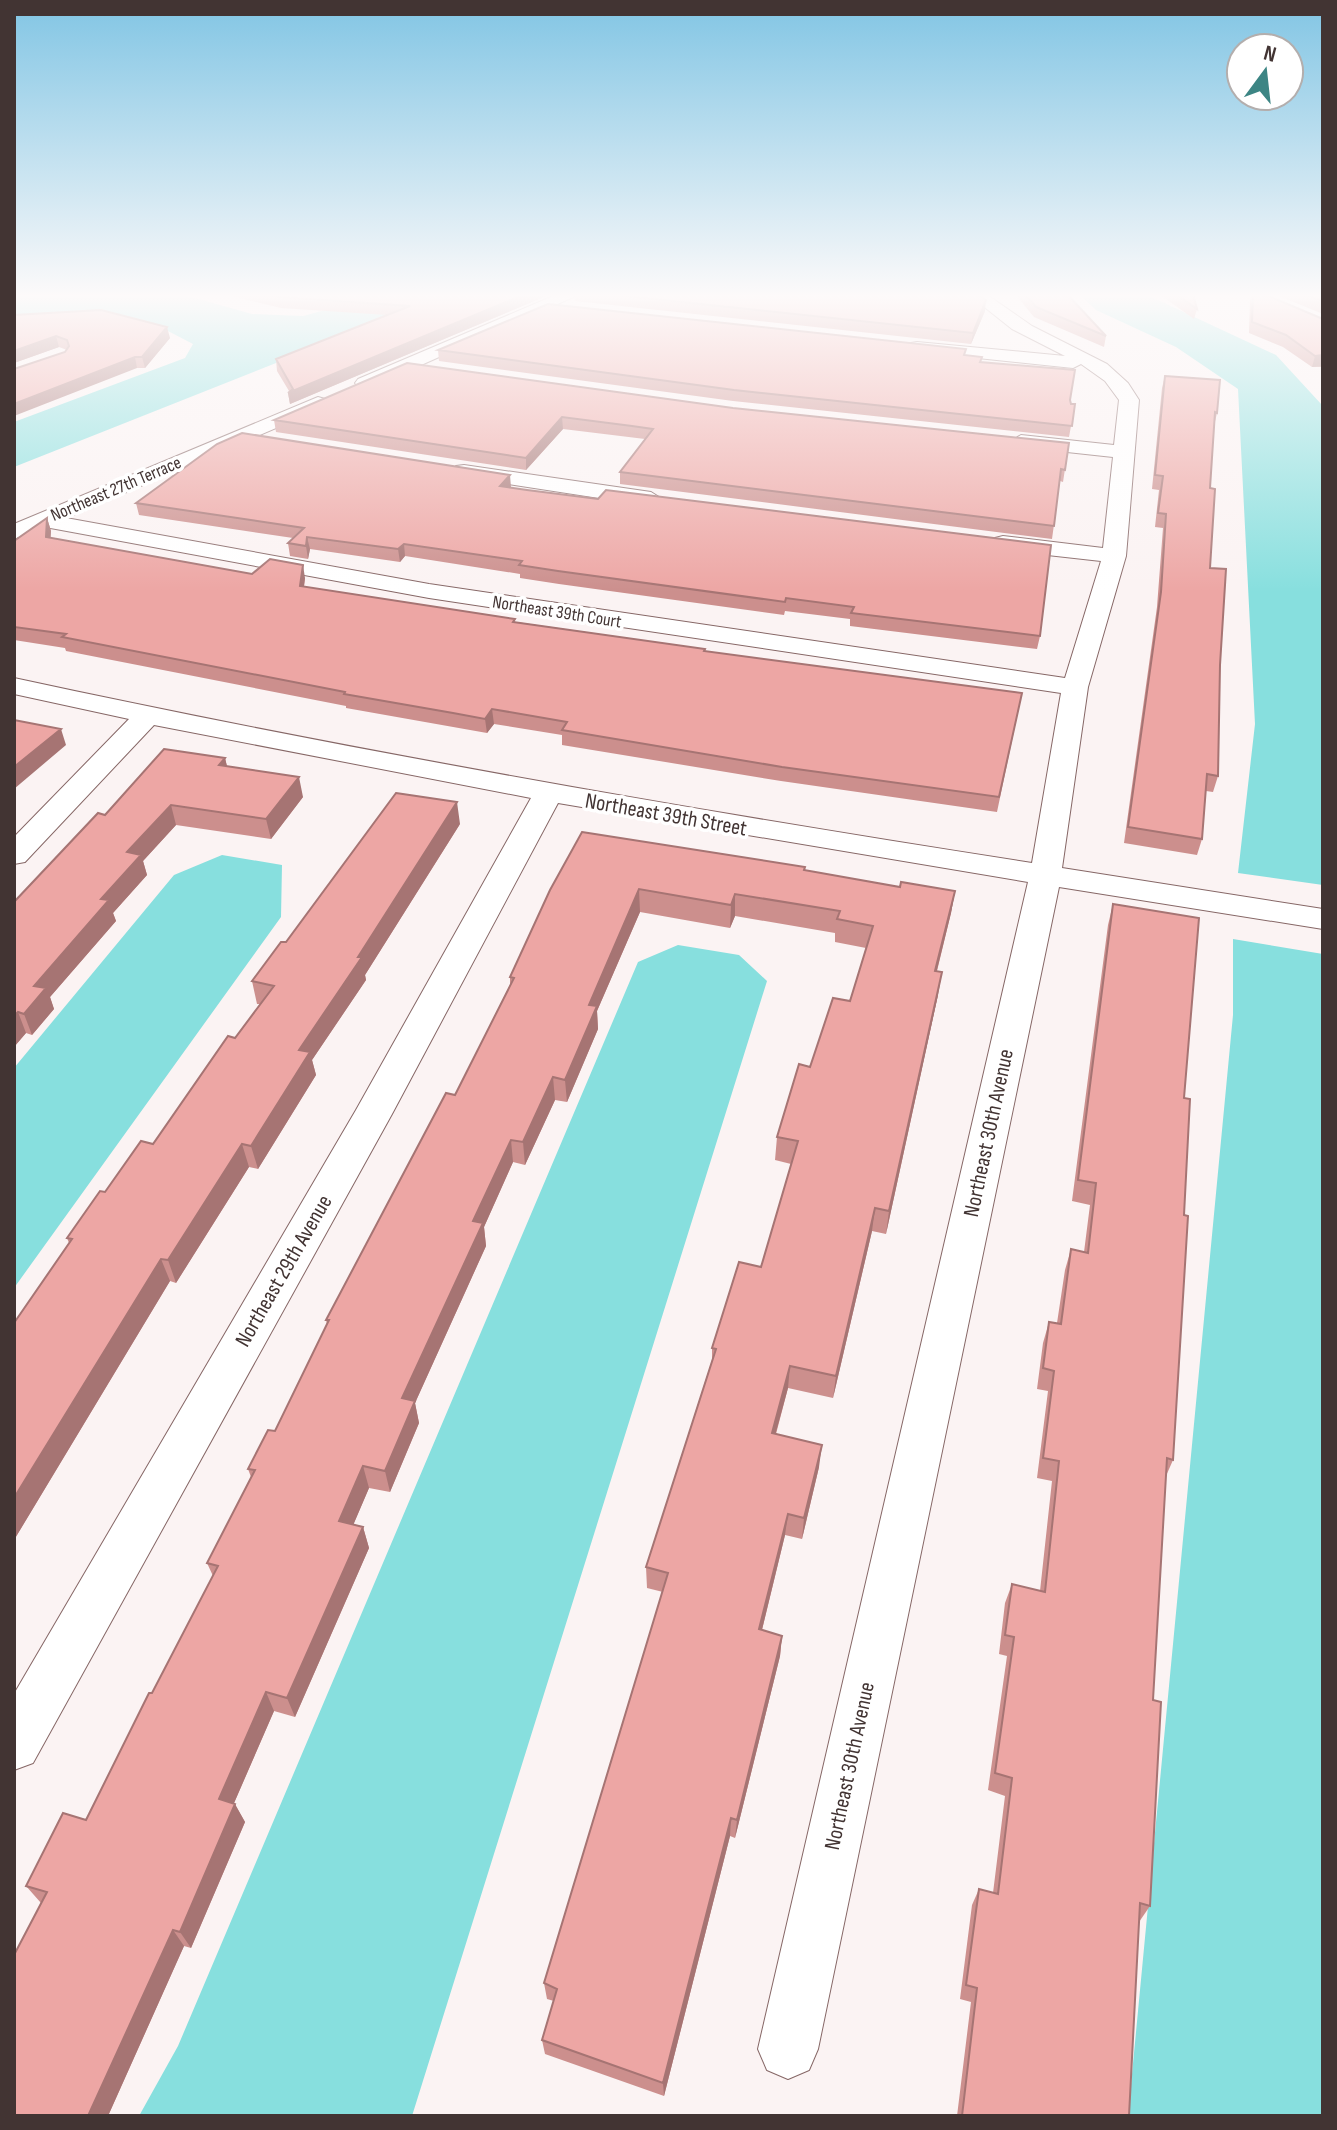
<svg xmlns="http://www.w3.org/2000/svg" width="1337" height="2130" font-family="'Sofia Sans Condensed',sans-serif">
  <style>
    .water { fill: #87dfde }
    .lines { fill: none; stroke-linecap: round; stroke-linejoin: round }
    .minor-casing { stroke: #866766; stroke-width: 2 }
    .minor { fill: #fff; fill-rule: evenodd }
    .wall { fill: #cc8f8d }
    .shaded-wall { fill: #a67473 }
    .building { fill: #eda6a4; stroke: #a67473; stroke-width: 2 }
    .labels { text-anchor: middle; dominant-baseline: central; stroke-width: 7; stroke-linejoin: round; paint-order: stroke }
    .far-street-label { font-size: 18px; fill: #423433; stroke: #fff }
    .street-label { font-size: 22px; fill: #423433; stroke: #fff }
  </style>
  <rect width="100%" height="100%" fill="#fbf3f3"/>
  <path class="water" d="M21,294H181L252,314L303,316L351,303L402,313L14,467V422L185,358L193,344L168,331L14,328V296Z
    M1079,294H1145L1276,355L1322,405L1323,885L1238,873L1255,724L1238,389L1176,347L1096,310Z
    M222,855L282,865L281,917L14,1288V1068L174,875Z
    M1233,939L1323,954V2116H1128L1233,1015Z
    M678,945L739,955L767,981L412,2116H139L178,2046L638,962Z"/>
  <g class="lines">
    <g class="minor-casing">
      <path id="minor" d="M558,294H580L372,387H358L355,383L358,379Z
        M968,294H986L1032,326L1107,364L1128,383L1139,400L1126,556L1088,687L1062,868L1323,909V929L1059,887L818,2049L809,2070L788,2079L767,2070L758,2049L1028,882L558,803L392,1114L33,1763L14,1770V1694L356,1110L531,798L154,725L25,862L14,864V837L129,719L14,694V678C351,751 691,810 1032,863L1061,693L429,598L45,527L14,539V524L318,397L325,399L328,403L325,407L66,518L429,584L1065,678L1101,561L1003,550L995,548L991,543L995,538L1003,536L1103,548L1113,457L1021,447L1011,441L1021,435L1114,445L1119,400L1105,381L1081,364L1073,368L911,351L908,347L911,343L917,342L1065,356L1012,329Z
        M464,465L651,492L662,499L651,506L456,476L453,471L456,466Z"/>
    </g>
    <use href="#minor" class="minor"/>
  </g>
  <path class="wall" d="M223,294H551L290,404L288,393L289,391L277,371L276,359L387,315L281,308Z
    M574,294H978L985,311L971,344L575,301Z
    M1015,294H1067L1106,336L1104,347L1034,317Z
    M1159,294H1193L1197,309L1194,319Z
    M1252,294H1264L1323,319V367H1312L1283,347L1249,333L1250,300Z
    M1274,294H1323V314Z
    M14,315L170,338L145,368H137L65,352L67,350L59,347L14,363Z
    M438,350L965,355L982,357L981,362L1070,400L1071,404H1075L1069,437L733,401L439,361Z
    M1165,376L1217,413L1214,426L1210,488V568L1220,665L1218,776L1213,792L1206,791L1202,839L1197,855L1124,843L1157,607L1163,528L1155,527L1159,490L1152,489L1162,388Z
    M733,408L1069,443L1063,482L1060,481L1052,539L620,484V472L645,439L563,429L526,470L276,432L274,420Z
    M510,475V488L1040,636L1037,649L850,626V619L785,611L784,615L559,584L520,578V574L405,556L400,562L310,549L308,559L290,556L288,543L293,538L139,515L136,503Z
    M47,518L51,531L50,538L252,574L305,578L304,587L516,622L705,649V652L1022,693L997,812L781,781L562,745V735L494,724L487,733L346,708V706L66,651L65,648L14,640V541Z
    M225,758L227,767L303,797L271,839L176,825L143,861L147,875L113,913L116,921L50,997L54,1009L32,1035L26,1033L14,1047V902L105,815Z
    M460,824L365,975L366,980L312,1060L316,1075L258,1169L249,1167L176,1283L170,1281L14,1540V1323L69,1243L67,1238L105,1192L153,1144L235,1038L260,1004H257L252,981L286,942Z
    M805,867V870L900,887L955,891L951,913L937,971L938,995L886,1234L872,1231L833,1398L788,1388L776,1434L819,1467L802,1539L785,1535L762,1630L782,1636L780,1656L735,1838L730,1836L664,2096L545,2054L542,2040L554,2001L547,1999L544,1983L663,1592L647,1588L646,1567L712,1360V1348L761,1267L791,1164L775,1160L777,1137L810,1067L850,1001L866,948L835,942V933L735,916L730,928L640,912L597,1011L598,1029L567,1102L555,1100L525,1165L513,1162L484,1227L486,1246L415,1403L419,1423L390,1492L369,1488L353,1525L363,1527L369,1548L295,1717L274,1711L234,1803L245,1822L191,1948L184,1946L108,2116H14L41,1903L26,1886L86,1820L213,1576L207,1563L251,1477L248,1469L275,1431L327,1324L326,1320L455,1095L510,985V977L550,890Z
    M1113,904L1184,1098L1173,1460L1166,1476L1153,1700L1150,1906L1139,1922L1129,2116H957L971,2002L960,1999L972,1905L979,1889L993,1893L1005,1796L988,1790L1007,1656L999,1654L1005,1603L1012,1584L1040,1591L1052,1481L1037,1478L1048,1391L1037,1389L1043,1343L1049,1322L1057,1323L1065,1270L1071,1249L1084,1252L1090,1205L1072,1201L1108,925Z"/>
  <path class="shaded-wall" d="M525,294H551L290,404L288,393Z
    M986,300L985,311L971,344L973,333Z
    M167,327L170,338L145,368L142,357Z
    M56,336L59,347L14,363V351Z
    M1323,355V366L1312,367L1315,356Z
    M135,357L137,368L14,416V404Z
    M562,417L563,429L526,470V458Z
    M510,475L511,487L501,498L500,486Z
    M47,518L51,531L50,550L46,537Z
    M307,537L310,549L308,559L306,546Z
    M404,544L405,556L400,562L398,549Z
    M303,565L305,578L302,600L300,586Z
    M492,709L494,724L487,733L485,719Z
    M61,729L66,745L14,789V767Z
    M225,758L230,778L219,765Z
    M299,777L303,797L271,839L266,819Z
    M457,802L460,824L365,975L366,980L312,1060L316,1075L258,1169L251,1146L299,1050Z
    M171,805L176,825L143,861L147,875L113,913L116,921L50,997L54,1009L32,1035L24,1014L34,986L101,899L127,852Z
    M639,889L640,912L597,1011L598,1029L567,1102L565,1080L589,1005Z
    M955,891L951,913L931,994L935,971Z
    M735,894V916L730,928L731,905Z
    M942,972L938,995L886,1234L889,1211Z
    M18,1012L26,1033L14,1047V1016Z
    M553,1077L555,1100L525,1165L523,1142Z
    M511,1140L513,1162L484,1227L486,1246L415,1403L419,1423L390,1492L385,1471L402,1398L473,1221Z
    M242,1144L249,1167L176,1283L168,1260Z
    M875,1208L872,1231L833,1398L836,1376Z
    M161,1259L170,1281L14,1540V1498Z
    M790,1366L788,1388L770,1454L772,1433Z
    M822,1445L819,1467L802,1539L804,1518Z
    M363,1466L369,1488L346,1542L339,1521Z
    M788,1514L785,1535L757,1650L759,1629Z
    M363,1527L369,1548L295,1717L287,1698Z
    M782,1636L780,1656L735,1838L737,1820Z
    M266,1692L274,1711L228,1817L219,1799Z
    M235,1804L245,1822L191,1948L180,1932Z
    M731,1818L730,1836L664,2096L663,2083Z
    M173,1930L184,1946L108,2116H88Z"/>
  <path class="building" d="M266,294H525L288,393L293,389L276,359L410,306L279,297Z
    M607,294H978L986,300L973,333Z
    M1025,294H1067L1106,336L1036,307Z
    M1176,294H1193L1197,309Z
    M1253,294H1264L1323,319V355L1315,356L1286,335L1252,322Z
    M1304,294H1323V301Z
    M548,304L966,349L964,355L982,357L980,362L1075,370L1070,400L1071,404H1075L1072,426L734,390L438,350Z
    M101,310L167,327L142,357H135L14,404V369L65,352L69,346L67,340L56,336L14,351V315Z
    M407,363L733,408L1069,443L1065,470L1061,469L1054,526L620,472L653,429L632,426L562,417L526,458L274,420Z
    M1165,376L1220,380L1217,413L1215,412L1210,488L1215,489L1210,568L1226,569L1220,665L1218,776L1207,774L1202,839L1128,827L1161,592L1166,514L1158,513L1163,476L1155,475Z
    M242,433L510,475L500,486L527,490L598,499L606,490L1051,545L1040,636L851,613L854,607L786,598L785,602L558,571L519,565L522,561L404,544L398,549L307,537L306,546L288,543L304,528L136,503L217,444Z
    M47,518L46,537L252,574L270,559L303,565L300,586L515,619L513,622L705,649L704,651L1022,693L999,797L782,767L562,730L567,722L492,709L485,719L453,713L344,694L345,692L62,637L66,634L14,627V541Z
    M14,720L61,729L14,767Z
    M164,749L225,758L219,765L299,777L266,819L171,805L127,852L141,855L101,899L109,900L34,986L46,988L24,1014L18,1012L14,1016V902L98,813L105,815Z
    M396,793L457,802L358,957H362L299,1050L310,1052L251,1146L242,1144L168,1260L161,1259L14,1498V1323L72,1239L67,1238L100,1191L105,1192L141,1141L153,1144L228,1036L235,1038L274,986L252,981L281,942H286Z
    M582,832L805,867L804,870L900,887L901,882L955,891L935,971L942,972L889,1211L875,1208L836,1376L790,1366L772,1433L822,1445L804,1518L788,1514L759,1629L782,1636L737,1820L731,1818L663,2083L542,2040L557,1989L544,1983L668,1573L646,1567L716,1349L712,1348L739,1262L761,1267L798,1141L777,1137L799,1064L810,1067L833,998L850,1001L873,926L837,919L840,911L735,894L731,905L639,889L589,1005L597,1006L565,1080L553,1077L523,1142L511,1140L473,1221L483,1223L402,1398L415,1401L385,1471L363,1466L339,1521L363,1527L287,1698L266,1692L219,1799L235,1804L180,1932L173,1930L88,2116H14V1955L47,1892L26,1886L63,1813L86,1820L149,1693H152L218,1566L207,1563L255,1470L248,1469L268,1430L275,1431L329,1320H326L446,1093L455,1095L514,978L510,977L550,890Z
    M1113,904L1199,918L1184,1098L1190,1099L1184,1215L1188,1216L1173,1460L1167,1458L1153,1700L1161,1702L1150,1906L1140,1903L1129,2116H962L977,1988L966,1985L979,1889L998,1894L1012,1778L995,1773L1014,1637L1005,1635L1012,1584L1045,1592L1059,1461L1043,1458L1054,1371L1043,1368L1049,1322L1061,1324L1071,1249L1088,1253L1096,1183L1078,1180Z"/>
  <linearGradient id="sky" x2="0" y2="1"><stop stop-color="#81c5e4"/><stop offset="0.5" stop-color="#fdfafa"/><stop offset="1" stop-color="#fdfafa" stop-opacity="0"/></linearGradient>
  <rect width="1337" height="592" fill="url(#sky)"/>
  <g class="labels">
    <g class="far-street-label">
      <text transform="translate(116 489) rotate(-23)">Northeast 27th Terrace</text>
      <text transform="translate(557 612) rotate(9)">Northeast 39th Court</text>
    </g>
    <g class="street-label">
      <text transform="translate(666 815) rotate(10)">Northeast 39th Street</text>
      <text transform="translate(989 1133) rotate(-78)">Northeast 30th Avenue</text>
      <text transform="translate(284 1271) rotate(-60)">Northeast 29th Avenue</text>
      <text transform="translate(850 1766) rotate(-78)">Northeast 30th Avenue</text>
    </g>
  </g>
  <rect width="1337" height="2130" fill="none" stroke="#423433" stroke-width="32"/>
  <g transform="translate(1265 72) rotate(15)"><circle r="38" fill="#ffffff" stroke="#b3aead" stroke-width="2"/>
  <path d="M0-6L14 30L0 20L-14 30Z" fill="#3c8584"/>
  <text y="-12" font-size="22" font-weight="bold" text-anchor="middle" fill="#423433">N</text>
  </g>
</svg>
